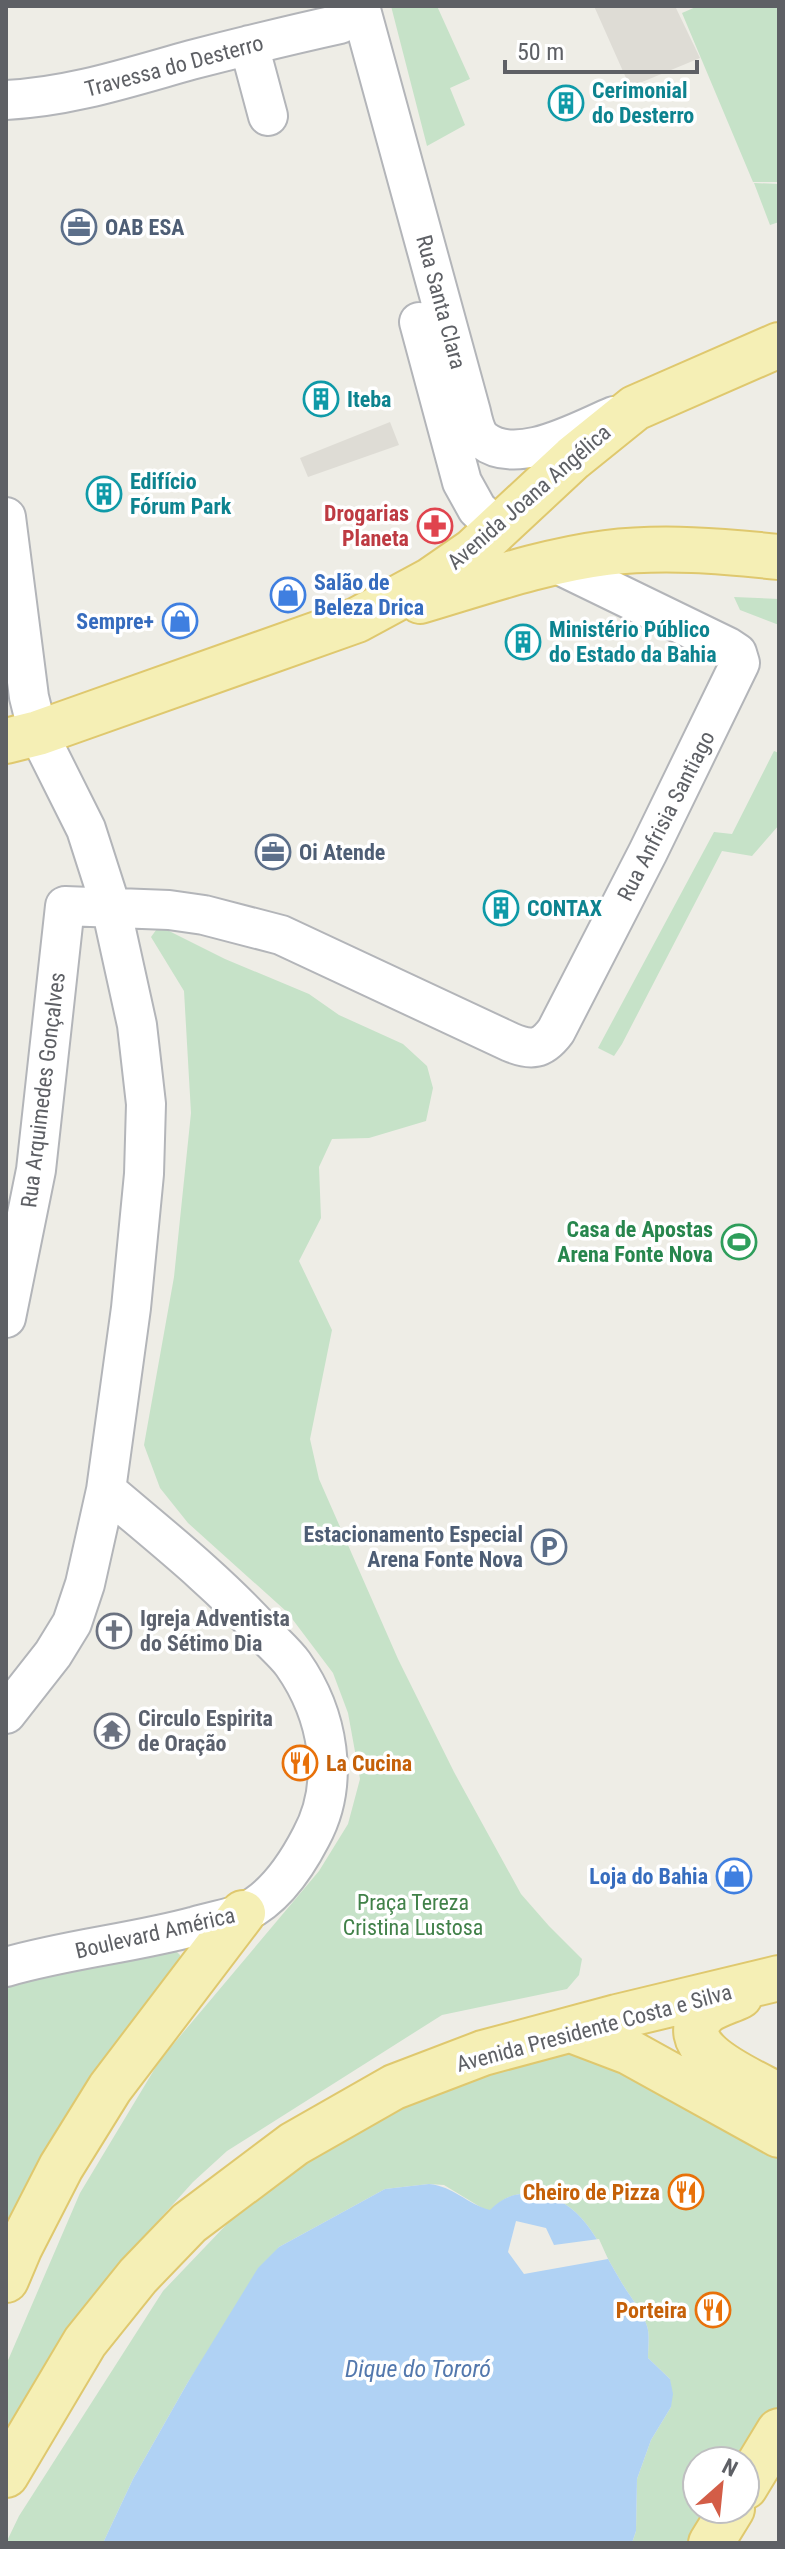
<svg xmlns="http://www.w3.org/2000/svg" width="785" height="2549" font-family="'Roboto Condensed',sans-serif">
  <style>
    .education { fill: #dedcd5 }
    .green { fill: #c6e2c8 }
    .water { fill: #b0d2f4 }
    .pier { fill: #eeede6 }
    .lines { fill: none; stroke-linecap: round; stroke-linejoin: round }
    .minor-casing { stroke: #b3b5b9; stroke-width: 42 }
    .major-casing { stroke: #dfc86e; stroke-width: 48 }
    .minor { stroke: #fff; stroke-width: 38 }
    .major { stroke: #f5efb5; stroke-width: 44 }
    .labels { text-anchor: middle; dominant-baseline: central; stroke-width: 7; stroke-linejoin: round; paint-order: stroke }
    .street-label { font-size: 22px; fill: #5e6065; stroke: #fff }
    .culture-label { font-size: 22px; font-weight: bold; fill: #0d838f; stroke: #fff; text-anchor: start }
    .service-label { font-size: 22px; font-weight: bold; fill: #4e5e75; stroke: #fff; text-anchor: start }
    .health-label { font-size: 22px; font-weight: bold; fill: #be3a42; stroke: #fff; text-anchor: end }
    .shop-label { font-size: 22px; font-weight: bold; fill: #366cbe; stroke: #fff; text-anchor: end }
    .leisure-label { font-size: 22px; font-weight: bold; fill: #27864d; stroke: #fff; text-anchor: end }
    .worship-label { font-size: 22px; font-weight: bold; fill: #5b616d; stroke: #fff; text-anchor: start }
    .food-label { font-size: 22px; font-weight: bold; fill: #c56008; stroke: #fff; text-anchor: end }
    .park-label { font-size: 22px; fill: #418149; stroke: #fff }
    .water-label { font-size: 24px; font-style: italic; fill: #5378ad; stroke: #fff }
  </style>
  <rect width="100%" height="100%" fill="#eeede6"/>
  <path class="education" d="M594,6H675L700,58L630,87Z
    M390,422L399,445L308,477L300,458Z"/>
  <path class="green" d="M391,6H437L470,79L450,88L465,125L427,146Z
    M698,6H779V182H753L682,13Z
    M754,183L779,184V202L777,204L779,222L770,225Z
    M734,597L779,599V625L740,610Z
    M774,751L779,753V825L752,856L722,851L622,1044L614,1056L598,1048L714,832L732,834Z
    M159,926L225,959L309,994L339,1015L403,1044L427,1066L433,1088L426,1121L369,1138L332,1139L319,1167L321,1218L299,1261L332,1330L310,1439L319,1479L398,1659L454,1772L521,1894L549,1926L582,1959L579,1975L567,1989L442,2015L227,2151L193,2182L122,2261L43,2370L6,2441V2365L80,2193L160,2060L319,1871L348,1824L360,1779L348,1713L333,1673L287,1612L188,1523L160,1488L144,1445L174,1277L191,1113L184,991L151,937Z
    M170,1945L180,1955V1967L6,2243V1977Z
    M615,2031L779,2125V2414L745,2461H697V2509H722L701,2543H632L636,2531L637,2479L651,2440L671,2407L670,2379L648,2358C648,2348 650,2335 647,2326C642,2310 627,2293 619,2278C597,2241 582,2199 535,2194C516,2192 503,2197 490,2211L482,2208L444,2185L429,2184L385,2189L279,2247L188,2382L133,2479L103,2543H6L19,2516L163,2291L248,2202L352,2120Z"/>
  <path class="water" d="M429,2184C453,2186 467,2204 490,2210C503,2197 516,2192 535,2194C582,2199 597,2241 619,2278C627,2293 642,2310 647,2326C650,2335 648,2348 648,2358L670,2379L673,2394L671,2407L651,2440L637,2479L636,2531L632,2543H103L133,2479L188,2382L258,2268L279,2247L385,2189Z"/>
  <path class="pier" d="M516,2221L546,2228L554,2245L599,2239L608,2259L524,2274L508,2252Z"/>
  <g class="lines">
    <g class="minor-casing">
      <path id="minor" d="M360,6L471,412C473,421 476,434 483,440C517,467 580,430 614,416
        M249,45L268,116
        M6,100C70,97 130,77 191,60C241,47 290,35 340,24
        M419,322L462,482L477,509L497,528
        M6,517L29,697L38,733L86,829L111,907L137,1025L146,1104L144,1174L131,1308L106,1490L85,1584L72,1623L53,1654L6,1714
        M6,1318L36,1170L65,906L169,910L204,915L281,935L510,1042C531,1051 542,1050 556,1031L648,852L740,663L737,653L728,647L553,562
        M6,1967C68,1949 134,1943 196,1926C211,1921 229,1919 243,1913C274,1899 296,1866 311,1837C341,1782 328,1714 293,1664C285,1653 273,1643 264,1633C216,1580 160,1536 106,1490"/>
    </g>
    <g class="major-casing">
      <path id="major" d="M420,601C481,583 543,561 606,553C663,546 722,551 779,557
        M6,741L38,733L357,620L431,580L473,551L573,458L635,408L779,345
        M740,1996C730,2001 715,2005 706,2012C667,2048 755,2082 779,2096
        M571,2030L629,2052L779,2135
        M6,2280L20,2247L61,2167L110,2088L243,1913
        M6,2475L85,2342L138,2276L189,2223L294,2144L394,2087L483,2053L617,2017L779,1978
        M745,2487L779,2431
        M711,2543L732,2509"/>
    </g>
    <use href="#minor" class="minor"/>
    <use href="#major" class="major"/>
  </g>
  <defs>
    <g id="building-ring" transform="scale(1.8)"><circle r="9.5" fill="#fff" stroke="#0f9aa8" stroke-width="1.5"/><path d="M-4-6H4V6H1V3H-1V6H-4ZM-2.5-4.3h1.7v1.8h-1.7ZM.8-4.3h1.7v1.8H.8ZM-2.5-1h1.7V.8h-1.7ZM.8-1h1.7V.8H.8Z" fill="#0f9aa8"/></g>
    <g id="office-ring" transform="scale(1.8)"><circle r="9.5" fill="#fff" stroke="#5c6f8a" stroke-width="1.5"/><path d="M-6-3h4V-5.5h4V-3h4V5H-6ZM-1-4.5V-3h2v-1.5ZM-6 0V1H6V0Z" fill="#5c6f8a"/></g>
    <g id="pharmacy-ring" transform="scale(1.8)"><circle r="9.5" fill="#fff" stroke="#e0444e" stroke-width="1.5"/><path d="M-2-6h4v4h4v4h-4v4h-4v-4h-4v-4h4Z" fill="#e0444e"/></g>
    <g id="shop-ring" transform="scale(1.8)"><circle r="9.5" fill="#fff" stroke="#3f7fe0" stroke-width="1.5"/><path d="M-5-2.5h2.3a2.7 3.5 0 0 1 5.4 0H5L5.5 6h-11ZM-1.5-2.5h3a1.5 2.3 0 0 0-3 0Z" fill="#3f7fe0"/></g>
    <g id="stadium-ring" transform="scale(1.8)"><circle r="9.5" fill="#fff" stroke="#2e9e5b" stroke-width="1.5"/><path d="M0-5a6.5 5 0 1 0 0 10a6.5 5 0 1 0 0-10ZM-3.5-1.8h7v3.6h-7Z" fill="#2e9e5b"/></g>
    <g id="parking-ring" transform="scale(1.8)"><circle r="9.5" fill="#fff" stroke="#5c6f8a" stroke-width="1.5"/><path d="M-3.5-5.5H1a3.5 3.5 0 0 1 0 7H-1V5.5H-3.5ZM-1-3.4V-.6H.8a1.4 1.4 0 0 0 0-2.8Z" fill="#5c6f8a"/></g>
    <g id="church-ring" transform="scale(1.8)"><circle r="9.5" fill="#fff" stroke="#6b7280" stroke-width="1.5"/><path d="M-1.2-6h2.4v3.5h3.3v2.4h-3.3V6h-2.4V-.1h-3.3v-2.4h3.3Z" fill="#6b7280"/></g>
    <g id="temple-ring" transform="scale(1.8)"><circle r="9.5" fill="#fff" stroke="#6b7280" stroke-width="1.5"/><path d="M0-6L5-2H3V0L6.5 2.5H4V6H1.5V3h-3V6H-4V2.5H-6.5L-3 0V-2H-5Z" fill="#6b7280"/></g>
    <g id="restaurant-ring" transform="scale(1.8)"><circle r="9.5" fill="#fff" stroke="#e8710a" stroke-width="1.5"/><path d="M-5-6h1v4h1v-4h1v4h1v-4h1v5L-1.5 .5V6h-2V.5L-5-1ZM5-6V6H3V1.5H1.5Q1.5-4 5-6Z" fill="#e8710a"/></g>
  </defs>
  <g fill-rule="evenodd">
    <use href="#building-ring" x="566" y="103"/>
    <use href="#office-ring" x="79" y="227"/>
    <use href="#building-ring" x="321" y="399"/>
    <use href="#building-ring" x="104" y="494"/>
    <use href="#pharmacy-ring" x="435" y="526"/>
    <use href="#shop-ring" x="288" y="595"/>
    <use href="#shop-ring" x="180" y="621"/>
    <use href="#building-ring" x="523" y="642"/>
    <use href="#office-ring" x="273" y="852"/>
    <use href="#building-ring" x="501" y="908"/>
    <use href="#stadium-ring" x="739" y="1242"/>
    <use href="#parking-ring" x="549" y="1547"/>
    <use href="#church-ring" x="114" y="1631"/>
    <use href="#temple-ring" x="112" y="1731"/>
    <use href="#restaurant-ring" x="300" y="1763"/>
    <use href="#shop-ring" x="734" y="1876"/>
    <use href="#restaurant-ring" x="686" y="2192"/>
    <use href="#restaurant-ring" x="713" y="2310"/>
  </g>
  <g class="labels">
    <g class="street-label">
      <text transform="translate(174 66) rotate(-15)">Travessa do Desterro</text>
      <text transform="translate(441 302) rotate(75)">Rua Santa Clara</text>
      <text transform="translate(529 497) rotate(-41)">Avenida Joana Angélica</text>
      <text transform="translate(666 816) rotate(-63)">Rua Anfrisia Santiago</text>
      <text transform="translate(43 1090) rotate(-83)">Rua Arquimedes Gonçalves</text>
      <text transform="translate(155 1933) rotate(-13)">Boulevard América</text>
      <text transform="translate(594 2028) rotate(-15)">Avenida Presidente Costa e Silva</text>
    </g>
    <g class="culture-label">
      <text x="592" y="90">Cerimonial<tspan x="592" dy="25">do Desterro</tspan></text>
      <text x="347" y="399">Iteba</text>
      <text x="130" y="481">Edifício<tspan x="130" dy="25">Fórum Park</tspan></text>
      <text x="549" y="629">Ministério Público<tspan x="549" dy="25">do Estado da Bahia</tspan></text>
      <text x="527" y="908">CONTAX</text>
    </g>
    <g class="service-label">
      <text x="105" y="227">OAB ESA</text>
      <text x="299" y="852">Oi Atende</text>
      <text x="523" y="1534" text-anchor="end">Estacionamento Especial<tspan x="523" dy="25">Arena Fonte Nova</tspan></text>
    </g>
    <g class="health-label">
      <text x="409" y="513">Drogarias<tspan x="409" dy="25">Planeta</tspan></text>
    </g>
    <g class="shop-label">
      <text x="314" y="582" text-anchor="start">Salão de<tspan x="314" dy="25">Beleza Drica</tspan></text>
      <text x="154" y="621">Sempre+</text>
      <text x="708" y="1876">Loja do Bahia</text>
    </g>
    <g class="leisure-label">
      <text x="713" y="1229">Casa de Apostas<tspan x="713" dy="25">Arena Fonte Nova</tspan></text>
    </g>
    <g class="worship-label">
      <text x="140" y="1618">Igreja Adventista<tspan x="140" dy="25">do Sétimo Dia</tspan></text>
      <text x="138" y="1718">Circulo Espirita<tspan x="138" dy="25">de Oração</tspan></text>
    </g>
    <g class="food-label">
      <text x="326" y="1763" text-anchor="start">La Cucina</text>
      <text x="660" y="2192">Cheiro de Pizza</text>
      <text x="687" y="2310">Porteira</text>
    </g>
    <g class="park-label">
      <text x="413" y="1902">Praça Tereza<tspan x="413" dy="25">Cristina Lustosa</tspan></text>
    </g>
    <g class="water-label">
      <text x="418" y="2369">Dique do Tororó</text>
    </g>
  </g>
  <rect width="785" height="2549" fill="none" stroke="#5e6065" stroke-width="16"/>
  <g transform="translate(721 2485) rotate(27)"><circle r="38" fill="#ffffff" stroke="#bfbfc1" stroke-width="2"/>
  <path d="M0-6L14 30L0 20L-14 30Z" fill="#d35d47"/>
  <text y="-12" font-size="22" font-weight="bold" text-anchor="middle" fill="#5e6065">N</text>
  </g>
  <path d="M505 60v12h192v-12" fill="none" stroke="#5e6065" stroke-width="4"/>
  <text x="517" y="60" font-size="24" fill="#5e6065" stroke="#ffffff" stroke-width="6" paint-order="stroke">50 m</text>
</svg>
